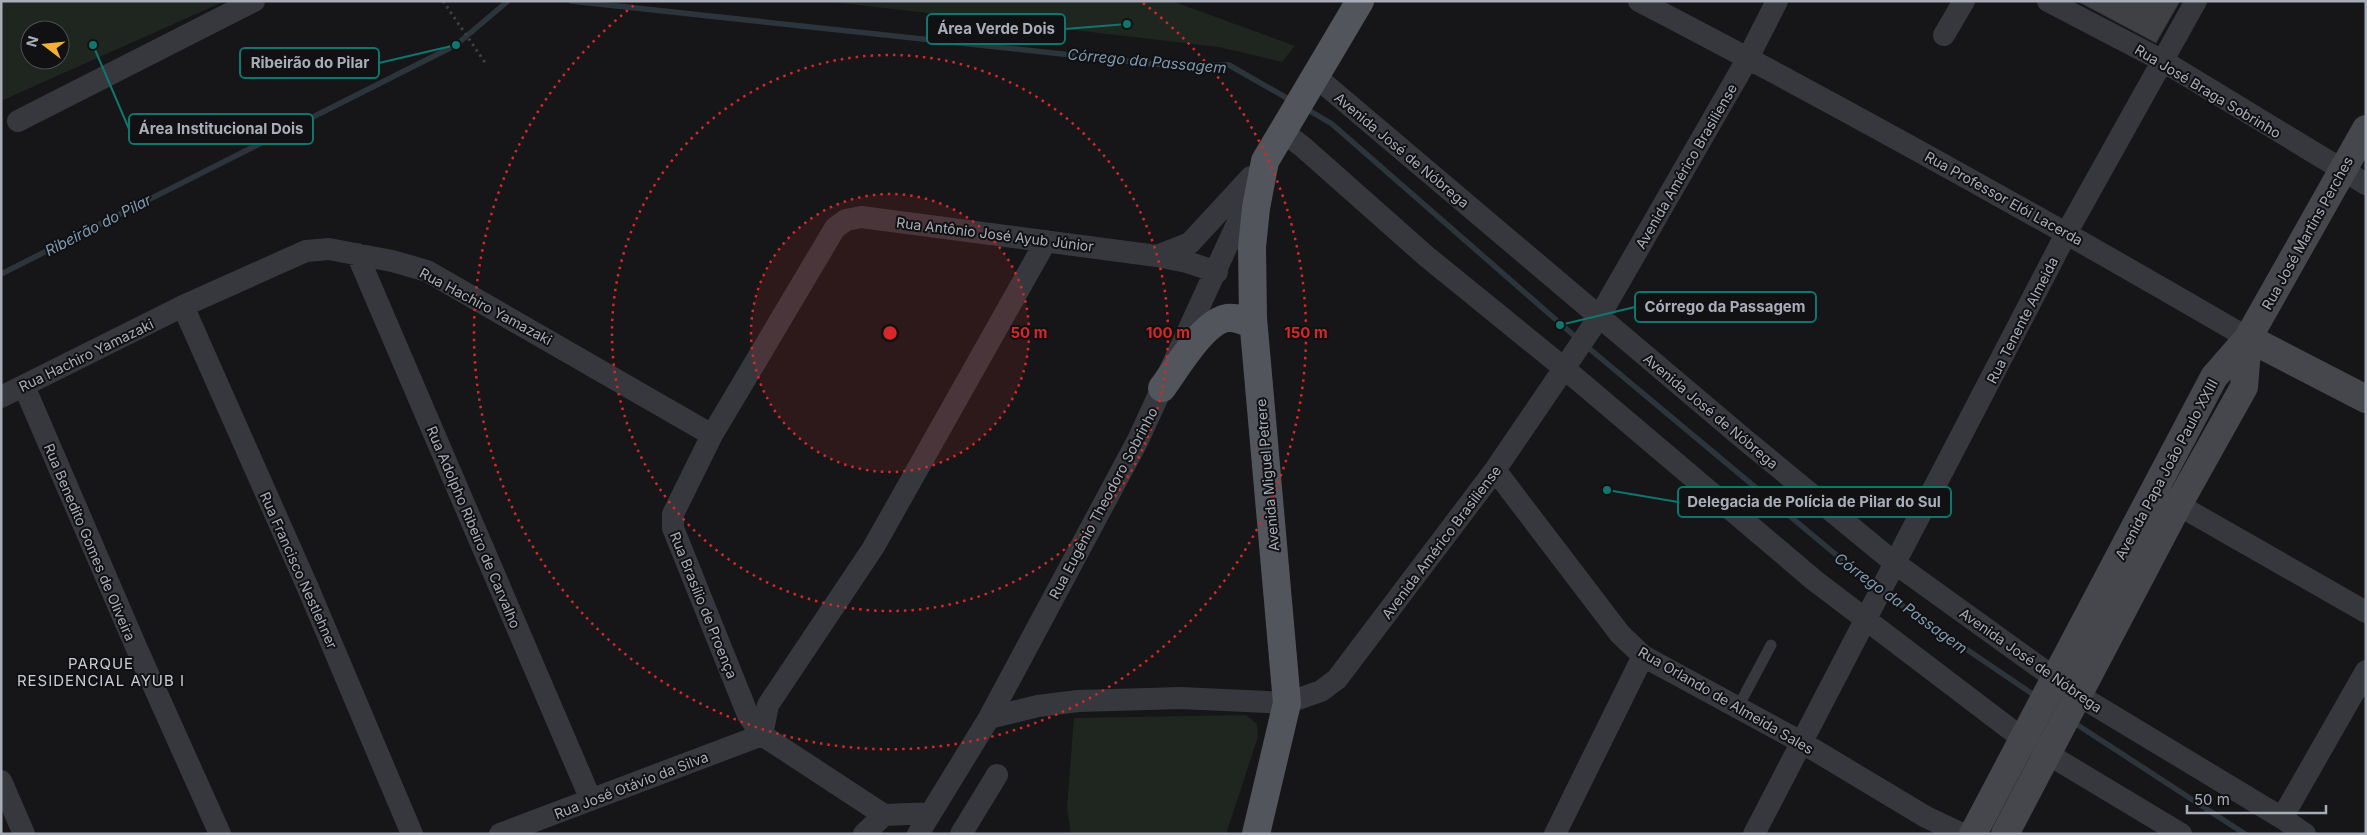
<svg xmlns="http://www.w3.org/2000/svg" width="2367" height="835" font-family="Inter,sans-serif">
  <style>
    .green { fill: #1e261f; fill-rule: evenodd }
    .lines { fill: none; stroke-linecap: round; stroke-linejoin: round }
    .stream { stroke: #2c353c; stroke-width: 5.5 }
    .building { fill: #404145; stroke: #303034 }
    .path { stroke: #3d3f44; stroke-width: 3; stroke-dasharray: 2.5 4; stroke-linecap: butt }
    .lane { stroke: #37383d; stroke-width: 11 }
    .street { stroke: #37383d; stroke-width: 22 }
    .secondary { stroke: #45474d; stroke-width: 28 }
    .primary { stroke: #53555c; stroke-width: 28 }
    .ring { fill: none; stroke: #d62828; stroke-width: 2.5; stroke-dasharray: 2.5 5 }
    .labels { text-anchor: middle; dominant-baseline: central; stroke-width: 4; stroke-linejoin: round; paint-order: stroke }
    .street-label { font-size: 14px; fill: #a8adb8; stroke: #111113 }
    .water-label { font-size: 15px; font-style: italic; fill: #7f9bb3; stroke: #111113 }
    .neighbourhood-label { font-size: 15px; letter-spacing: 1px; fill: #c9ccd4; stroke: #111113 }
    .centre { fill: #d62828; stroke: #111113; stroke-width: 2.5 }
    .ring-label { font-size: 15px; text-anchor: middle; font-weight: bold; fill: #d62828; stroke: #111113; stroke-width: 4; stroke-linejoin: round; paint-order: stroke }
    .leader { fill: none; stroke: #0f766e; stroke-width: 2 }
    .callout-dot { fill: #0f766e; stroke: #111113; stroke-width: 2 }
    .callout { fill: #111113; stroke: #0f766e; stroke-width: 2 }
    .callout-label { font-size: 15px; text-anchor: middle; font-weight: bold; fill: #a8adb8 }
  </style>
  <rect width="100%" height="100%" fill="#161618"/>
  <path class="green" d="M1,1H225L1,101ZM30,30H60V60H30Z
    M824,1H1172L1295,46L1282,62L1219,47Z
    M1246,715L1257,724L1258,737L1226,834H1071L1067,807L1074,718Z"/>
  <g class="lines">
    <path class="stream" d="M571,1L1163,65H1229L1292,101
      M1305,108L1332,124L1578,339
      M1,274L456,45L508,1
      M1585,345L1877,589
      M1885,594L2037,697
      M2073,722L2245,834"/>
  </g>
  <path class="building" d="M2077,1H2180L2156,43Z"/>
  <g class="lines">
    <path class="path" d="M443,1L486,64"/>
    <path class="lane" d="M1738,707L1771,645"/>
    <path class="street" d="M1639,1C1845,108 2047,221 2248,338
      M2048,1L2163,61L2366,184
      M1944,35L1964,1
      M1315,76L1744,439L1896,564L2078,695L2282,818L2305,834
      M18,121L254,1
      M1282,131L1303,147L1426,256L1565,369L1814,580L2023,739L2181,834
      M357,254L591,800
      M1157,256L1190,243L1251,177
      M183,306L308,588L412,834
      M24,386L137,649L220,834
      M1,397L183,306L306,251L329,249L392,261L427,271L712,435
      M1495,470L1620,634L1643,656L1801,742L1926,817L1962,834
      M2154,491L2366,612
      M989,718L1038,706L1078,701L1181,698L1287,703L1321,691L1337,679L1495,470L1599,317L1748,58L1777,1
      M1,781L24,834
      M931,813L884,815L762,735L748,715L673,528V514L712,435L835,228L846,220L861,217L1157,256L1187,262L1217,272
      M2282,818L2366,671
      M500,834L762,735L768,705L873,548L1046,241
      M864,834L884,815
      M918,834L989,718L1138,440L1254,187
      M961,834L997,775
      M1555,834L1643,656
      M1754,834L2067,232L2196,1"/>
    <path class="secondary" d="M2248,338L2366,399
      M1973,834L2214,377L2248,338L2366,129
      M2005,834L2178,505L2244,387L2248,338"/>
    <path class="primary" d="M1162,388C1177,368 1203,322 1227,318C1237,317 1245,321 1253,325
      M1256,834L1287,703L1253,318L1252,247L1256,208L1265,161L1360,1"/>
  </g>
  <circle cx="890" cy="333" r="139" fill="#d62828" fill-opacity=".12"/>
  <g class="ring">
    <circle cx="890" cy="333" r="139"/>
    <circle cx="890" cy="333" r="278"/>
    <path d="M1143 3A416 416 0 1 1 637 3"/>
  </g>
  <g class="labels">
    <g class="street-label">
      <text transform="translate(2208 91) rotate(31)">Rua José Braga Sobrinho</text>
      <text transform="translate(1402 150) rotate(40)">Avenida José de Nóbrega</text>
      <text transform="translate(1686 166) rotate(-60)">Avenida Américo Brasiliense</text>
      <text transform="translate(2004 198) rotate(29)">Rua Professor Elói Lacerda</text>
      <text transform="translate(2307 233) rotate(-61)">Rua José Martins Perches</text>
      <text transform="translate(995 234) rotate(7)">Rua Antônio José Ayub Júnior</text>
      <text transform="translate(486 306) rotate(28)">Rua Hachiro Yamazaki</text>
      <text transform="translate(2022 320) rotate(-63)">Rua Tenente Almeida</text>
      <text transform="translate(86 355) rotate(-26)">Rua Hachiro Yamazaki</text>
      <text transform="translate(1711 411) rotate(40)">Avenida José de Nóbrega</text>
      <text transform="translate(2166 469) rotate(-62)">Avenida Papa João Paulo XXIII</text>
      <text transform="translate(1267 475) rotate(-95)">Avenida Miguel Petrere</text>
      <text transform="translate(1103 503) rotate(-62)">Rua Eugênio Theodoro Sobrinho</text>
      <text transform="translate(474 527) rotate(67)">Rua Adolpho Ribeiro de Carvalho</text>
      <text transform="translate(90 542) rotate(67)">Rua Benedito Gomes de Oliveira</text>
      <text transform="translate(1441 542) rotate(-53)">Avenida Américo Brasiliense</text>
      <text transform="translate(299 570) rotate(66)">Rua Francisco Nestlehner</text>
      <text transform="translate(704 605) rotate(68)">Rua Brasílio de Proença</text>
      <text transform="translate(2031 660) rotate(35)">Avenida José de Nóbrega</text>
      <text transform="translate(1726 700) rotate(30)">Rua Orlando de Almeida Sales</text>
      <text transform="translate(631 785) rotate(-21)">Rua José Otávio da Silva</text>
    </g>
    <g class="water-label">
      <text transform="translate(1147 61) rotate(5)">Córrego da Passagem</text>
      <text transform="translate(98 225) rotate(-27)">Ribeirão do Pilar</text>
      <text transform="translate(1901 603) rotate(36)">Córrego da Passagem</text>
    </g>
    <g class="neighbourhood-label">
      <text x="101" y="663">PARQUE<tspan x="101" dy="17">RESIDENCIAL AYUB I</tspan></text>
    </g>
  </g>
  <circle cx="890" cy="333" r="8" class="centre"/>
  <g class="ring-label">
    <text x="1029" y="338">50 m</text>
    <text x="1168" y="338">100 m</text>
    <text x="1306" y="338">150 m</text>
  </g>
  <path class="leader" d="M1127 24L1065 29M456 45L379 63M93 45L129 129M1560 325L1635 307M1607 490L1678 502"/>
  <g class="callout-dot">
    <circle cx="1127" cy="24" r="5"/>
    <circle cx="456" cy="45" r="5"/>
    <circle cx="93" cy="45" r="5"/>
    <circle cx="1560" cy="325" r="5"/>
    <circle cx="1607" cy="490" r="5"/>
  </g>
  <g class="callout">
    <rect x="927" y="14" width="138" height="30" rx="5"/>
    <rect x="240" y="48" width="139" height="30" rx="5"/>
    <rect x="129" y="114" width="184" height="30" rx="5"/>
    <rect x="1635" y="292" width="181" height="30" rx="5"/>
    <rect x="1678" y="487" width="273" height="30" rx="5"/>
  </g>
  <g class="callout-label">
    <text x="996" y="34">Área Verde Dois</text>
    <text x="310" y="68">Ribeirão do Pilar</text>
    <text x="221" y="134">Área Institucional Dois</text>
    <text x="1725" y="312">Córrego da Passagem</text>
    <text x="1814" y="507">Delegacia de Polícia de Pilar do Sul</text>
  </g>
  <rect width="2367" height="835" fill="none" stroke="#a8adb8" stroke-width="5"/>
  <g transform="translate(45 45) rotate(286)"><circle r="24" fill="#111113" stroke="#4d4f55"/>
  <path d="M0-4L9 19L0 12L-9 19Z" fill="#f2b134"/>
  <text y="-8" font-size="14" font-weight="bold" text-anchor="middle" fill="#a8adb8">N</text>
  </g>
  <path d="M2187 805v8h139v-8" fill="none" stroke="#a8adb8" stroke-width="2.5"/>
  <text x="2194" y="805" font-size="15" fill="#a8adb8" stroke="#111113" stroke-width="4" paint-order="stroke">50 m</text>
</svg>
